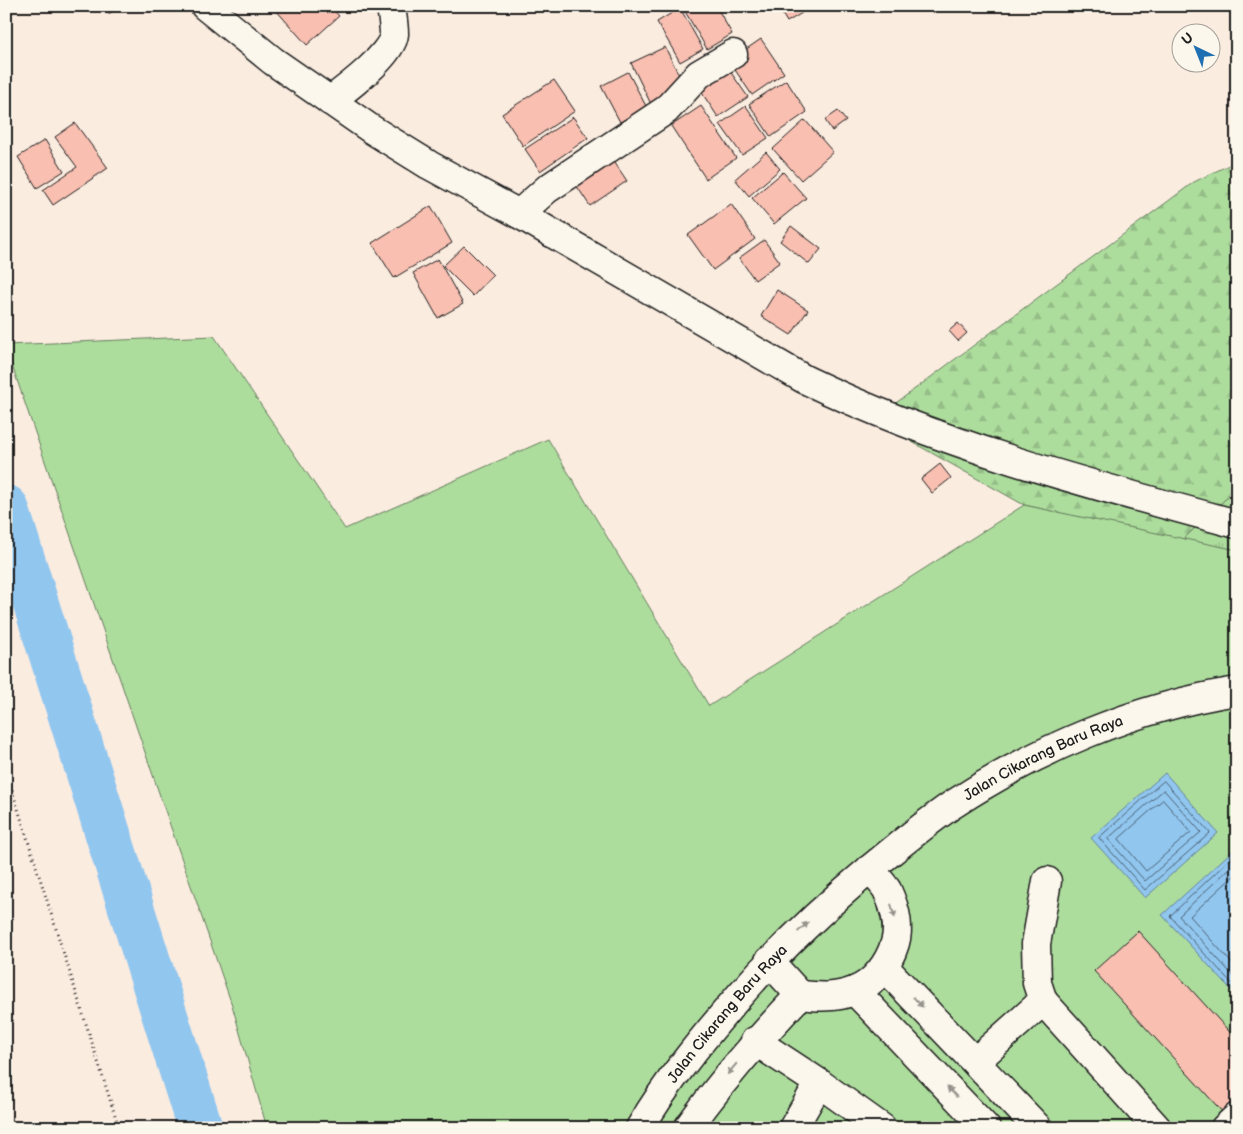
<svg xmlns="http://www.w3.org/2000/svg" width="1243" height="1134" font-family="'Balsamiq Sans',sans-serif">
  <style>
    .grass { fill: url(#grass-tufts); stroke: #647c5c }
    .forest { fill: url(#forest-firs); stroke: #647c5c }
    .garden { fill: #addd9d; stroke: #647c5c }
    .water { fill: #91c6ef; stroke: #62829b }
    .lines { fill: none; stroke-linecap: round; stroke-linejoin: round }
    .shore { stroke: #4b6070; stroke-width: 1 }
    .river { stroke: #91c6ef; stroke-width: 46 }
    .building { fill: #f9bfb1; stroke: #1c1c1c }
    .minor-casing { stroke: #1c1c1c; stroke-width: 31 }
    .path { stroke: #1c1c1c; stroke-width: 3; stroke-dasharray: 1 4; stroke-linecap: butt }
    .minor { stroke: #fbf7ec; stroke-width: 28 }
    .oneway { fill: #97948e }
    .labels { text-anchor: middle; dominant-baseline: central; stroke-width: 4; stroke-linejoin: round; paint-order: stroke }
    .street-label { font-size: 15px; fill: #1c1c1c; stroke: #fbf7ec }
  </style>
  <defs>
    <pattern id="grass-tufts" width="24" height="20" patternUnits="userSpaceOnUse" patternTransform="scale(1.25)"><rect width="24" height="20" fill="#addd9d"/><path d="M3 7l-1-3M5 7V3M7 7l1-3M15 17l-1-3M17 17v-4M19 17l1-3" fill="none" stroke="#94bd87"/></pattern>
    <pattern id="forest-firs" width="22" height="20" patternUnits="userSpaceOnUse" patternTransform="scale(1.25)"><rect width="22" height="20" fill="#addd9d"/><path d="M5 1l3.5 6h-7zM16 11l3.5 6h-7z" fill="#94bd87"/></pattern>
  </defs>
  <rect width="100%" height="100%" fill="#fbece0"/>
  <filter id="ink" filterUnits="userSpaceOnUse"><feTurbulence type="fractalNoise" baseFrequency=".02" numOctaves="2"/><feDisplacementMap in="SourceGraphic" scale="10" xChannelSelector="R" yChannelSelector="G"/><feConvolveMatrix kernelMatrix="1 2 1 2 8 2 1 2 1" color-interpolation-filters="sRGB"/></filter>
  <g filter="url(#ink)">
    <path class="grass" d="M1237,488V550L1182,540Z"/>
    <path class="forest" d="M1237,161V488L1182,540L1024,505L873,420L1194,182Z"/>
    <path class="garden" d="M214,336L345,529L548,439L709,706L1024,505L1237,550V1128H267L232,1005L6,348V345Z"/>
    <path class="water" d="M1165,773L1218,833L1145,898L1091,838Z
      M1232,851L1237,856V996L1162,915Z"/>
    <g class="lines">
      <path class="shore" d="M1164,781L1210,833L1145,890L1099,838Z
        M1164,790L1201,832L1145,881L1108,839Z
        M1163,800L1191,832L1146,871L1119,839Z
        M1237,859H1230L1170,916L1237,989
        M1237,865L1232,866L1179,916L1237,980
        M1237,873L1190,916L1237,969"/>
      <path class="river" d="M6,508L200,1128"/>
    </g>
    <path class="building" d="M103,6H122L108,14Z
      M278,6H330L339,16L307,45L275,9Z
      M685,6H716L732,34L707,49L683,8Z
      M791,6H798L802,13L787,22L781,12Z
      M680,8L703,49L680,62L657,22Z
      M761,39L784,73L752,95L729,61Z
      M665,47L685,87L651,104L631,63Z
      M725,64L748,97L718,117L696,84Z
      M628,72L647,108L620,122L601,86Z
      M554,80L575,111L523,146L502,114Z
      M786,80L807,112L771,137L749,104Z
      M701,106L736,158L706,179L671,126Z
      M746,106L768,138L742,155L720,124Z
      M838,111L846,121L832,131L825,120Z
      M573,117L588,138L540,171L525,149Z
      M805,120L833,152L801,180L773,149Z
      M75,123L108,168L53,205L43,190L77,167L55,137Z
      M45,140L64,171L37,188L18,157Z
      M766,152L780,169L749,196L735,179Z
      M609,154L627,181L590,206L572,179Z
      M783,172L806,198L774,224L752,198Z
      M731,204L755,239L713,270L688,235Z
      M431,206L452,243L394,278L372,243Z
      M791,226L821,249L809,264L780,241Z
      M764,240L780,262L755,280L739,258Z
      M464,246L493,275L473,296L443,266Z
      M438,259L463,304L438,318L413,273Z
      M777,290L808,310L791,335L761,316Z
      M958,323L967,333L958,341L949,331Z
      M940,464L951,478L932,493L921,479Z
      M1138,931L1237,1040V1108L1227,1117L1094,971Z"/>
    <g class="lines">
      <g class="minor-casing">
        <g id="minor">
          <path d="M205,6L273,61L371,129L429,165L519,214L804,379C940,445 1092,485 1237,524"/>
          <path d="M330,101C346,89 393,54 394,34C394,25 392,15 391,6"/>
          <path d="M519,214L547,189L666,110L699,74L733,54"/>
          <path d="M1047,881L1036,944L1037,983L1043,1001L1157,1128"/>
          <path d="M769,961L800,995"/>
          <path d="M884,967L1038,1128"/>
          <path d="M855,991L986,1128"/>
          <path d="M800,995C819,997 836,998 854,991C874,984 889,963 895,943C900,926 894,905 887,890C883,883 875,876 870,869"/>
          <path d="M755,1041L819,1083L882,1128"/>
          <path d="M976,1061L1043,1001"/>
          <path id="s1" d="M640,1128C667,1081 704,1037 739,996C779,950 823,908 870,869C897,847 923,825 952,805C1037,749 1135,707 1237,691"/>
          <path d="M688,1128C723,1079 759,1038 800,995"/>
          <path d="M793,1128L819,1083"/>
          <path d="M1225,1128L1237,1117"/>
        </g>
      </g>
      <path class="path" d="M6,771L119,1128"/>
      <use href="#minor" class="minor"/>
    </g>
    <defs><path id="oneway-solid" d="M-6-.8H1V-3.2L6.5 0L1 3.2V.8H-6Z" transform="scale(1.25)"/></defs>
    <g class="oneway">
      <use href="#oneway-solid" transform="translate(893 911) rotate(75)"/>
      <use href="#oneway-solid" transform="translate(803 927) rotate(-43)"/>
      <use href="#oneway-solid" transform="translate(918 1002) rotate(46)"/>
      <use href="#oneway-solid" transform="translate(732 1069) rotate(130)"/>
      <use href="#oneway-solid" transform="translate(952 1092) rotate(-134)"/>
    </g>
  </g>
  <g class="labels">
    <g class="street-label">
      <text stroke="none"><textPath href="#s1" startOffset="555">Jalan Cikarang Baru Raya</textPath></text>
      <text stroke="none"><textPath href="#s1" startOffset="144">Jalan Cikarang Baru Raya</textPath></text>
    </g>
  </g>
  <rect width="1243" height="1134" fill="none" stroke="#fbf7ec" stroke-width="25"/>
  <rect x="12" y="12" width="1218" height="1109" fill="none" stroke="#1c1c1c" stroke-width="2" filter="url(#ink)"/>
  <g transform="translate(1196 48) rotate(317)"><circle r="24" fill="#fbf7ec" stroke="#a29f99"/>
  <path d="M0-4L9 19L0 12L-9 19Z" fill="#1f6fb2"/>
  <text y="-8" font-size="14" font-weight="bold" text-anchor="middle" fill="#1c1c1c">U</text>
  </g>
</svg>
